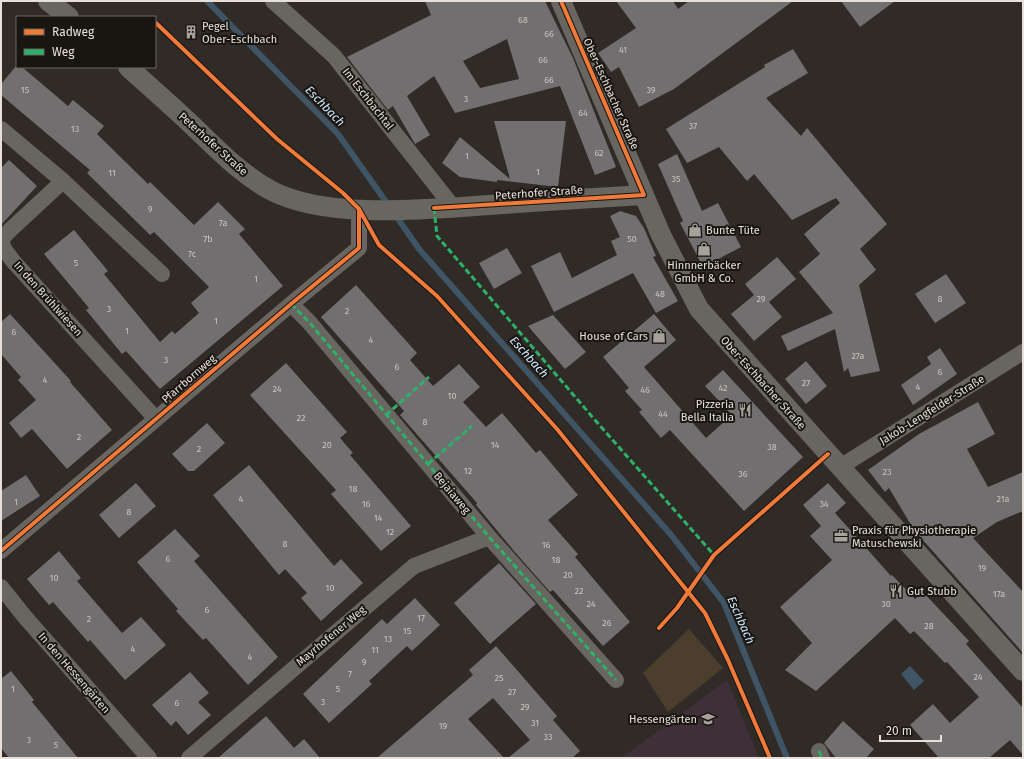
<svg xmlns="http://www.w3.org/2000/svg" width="1024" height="759" font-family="'Fira Sans',sans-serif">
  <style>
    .education { fill: #3e2f38 }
    .green { fill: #4c3e2c }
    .water { fill: #3f5464 }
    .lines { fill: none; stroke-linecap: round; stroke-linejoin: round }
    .stream { stroke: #3f5464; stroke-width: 6 }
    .building { fill: #716f70; fill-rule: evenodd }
    .minor { stroke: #696560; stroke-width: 16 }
    .tertiary { stroke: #696560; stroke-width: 20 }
    .quiet { stroke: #2db169; stroke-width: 3; stroke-dasharray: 6 3; stroke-linecap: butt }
    .cycleway-casing { stroke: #191510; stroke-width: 6 }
    .cycleway { stroke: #f17a3a; stroke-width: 4 }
    .labels { text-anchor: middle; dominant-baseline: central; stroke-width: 4; stroke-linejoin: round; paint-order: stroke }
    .number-label { font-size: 9px; fill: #c9c4bf }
    .poi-label { font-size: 11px; fill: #e6e0d9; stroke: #191510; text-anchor: start }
    .street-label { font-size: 11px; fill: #e6e0d9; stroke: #191510 }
    .water-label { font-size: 12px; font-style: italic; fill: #cbe8fe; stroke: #191510 }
  </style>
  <rect width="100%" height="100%" fill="#302b26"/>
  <path class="education" d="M727,680L759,758H621Z"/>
  <path class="green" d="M689,629L723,668L668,712L643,673Z"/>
  <path class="water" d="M910,666L924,681L914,690L901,674Z"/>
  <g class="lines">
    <path class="stream" d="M207,1L338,134L389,206
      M394,213L419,249L672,536L724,603L787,758"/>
  </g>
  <path class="building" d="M425,1H545L573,58L616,167L595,175L560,86L455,113L434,76L407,96L430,135L415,144L393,106L388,110L347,57L431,15ZM507,39L519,79L480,88L463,61Z
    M616,1H673L678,9L689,1H793L674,89L639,107L619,67L611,72L598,53L636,28Z
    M841,1H895L860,27Z
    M793,49L808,73L766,98L801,136L807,128L887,224L860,249L876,270L859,285L880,371L851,377L848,368L844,372L835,329L788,351L781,336L833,313L799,272L820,254L804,234L840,203L836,198L792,220L754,174L747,181L719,147L687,163L666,129L765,67L764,65Z
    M17,65V67H22L68,106L73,100L104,126L97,134L148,184L150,182L194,225L218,202L245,229L239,234L283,286L160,389L126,351L122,354L86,310L89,308L44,254L74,230L108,271L104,274L160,342L172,331L175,334L199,313L191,303L209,287L154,232L150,235L87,173L90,170L1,95V84Z
    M494,121H566L558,187L497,180V182L460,177L442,163L460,137L510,179Z
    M677,154L702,211L718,203L741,247L703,267L680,223L683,221L658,164Z
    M9,160L37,186L1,225V168Z
    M620,211L636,216L644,228L656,256L653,257L678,301L656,313L633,273L554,312L531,266L560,252L572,278L617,255L611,241L620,237L610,216Z
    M507,248L522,273L494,289L479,263Z
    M777,257L796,279L769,302L782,317L754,341L731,314L754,295L745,284Z
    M946,274L966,303L935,323L915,294Z
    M356,285L417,353L410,360L433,386L459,364L480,387L463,402L486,427L502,413L536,453L540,450L578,495L548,520L578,554L575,557L630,622L603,646L553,590L550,592L514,551L476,505L477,503L400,415L404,411L321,317Z
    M10,314L71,381L70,382L112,430L67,469L32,429L21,438L9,423L36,400L18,380L21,377L1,354V322Z
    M654,314L676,340L644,367L706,438L732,415L705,386L723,370L803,457L744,511L670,430L661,438L639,412L642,410L625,391L629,388L603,357Z
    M553,315L586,352L565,369L528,326Z
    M940,348L957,374L913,405L901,385L931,364L927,357Z
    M806,361L827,386L806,404L785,379Z
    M286,363L347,432L340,438L353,453L350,455L411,526L381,551L331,494L336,490L250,395Z
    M978,402L995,434L967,449L988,487L1023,472V511L997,522L973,538L1023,592V653L914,530L889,488L885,492L868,470L919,434Z
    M207,423L225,443L194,471H188L172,454Z
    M249,465L334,566L341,559L363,583L321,621L301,598L307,593L285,569L279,575L213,495Z
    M26,475L40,496L1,521V491Z
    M136,483L156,506L119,538L99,515Z
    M828,483L846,503L835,513L891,576L892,575L915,599L923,592L969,641L966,644L1023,708V755L1010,740L989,758H939L910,725L933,704L950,723L979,697L947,662L945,663L914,631L910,634L895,618L816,691L785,670L812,643L780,607L832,560L810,536L821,526L803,505Z
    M175,529L200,556L194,561L278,657L248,685L206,638L203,640L176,611L178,609L137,562Z
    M59,551L81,578L77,581L122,633L141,617L166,645L125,680L90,640L88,642L53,602L49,605L27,579Z
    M499,563L536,604L490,644L454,603Z
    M415,598L440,625L412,651L407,646L369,681L372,684L329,723L303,694L382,619L387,624Z
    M496,646L557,716L553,720L580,751L572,758H508L530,740L493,698L468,719L504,758H377L473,675L469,670Z
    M11,671L34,700L32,702L78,758H9L1,748V679Z
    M190,672L209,693L198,702L211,715L188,735L176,721L171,726L152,705Z
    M266,716L294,748L304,739L320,758H218Z
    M843,721L874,749L866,758H836L824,743Z"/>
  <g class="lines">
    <path class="minor" d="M273,1L334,56L453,207
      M1,129L63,181L162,274
      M63,181L8,232L1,240L4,249L13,261L156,419
      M291,304L309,322L489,537L616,680
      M840,467L1023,352
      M1,551L291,304L359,248V209
      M1,587L25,617L149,758
      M819,751L822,758
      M189,758L414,566L489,537"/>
    <path class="tertiary" d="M48,1L69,17
      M561,1L661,235L699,309L1023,671
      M128,67C150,87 173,107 195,128C219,151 242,175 272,191C329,220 427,209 490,205C542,201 593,198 644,195"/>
    <path class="quiet" d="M434,208L437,236L595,420L714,555
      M291,304L309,322L489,537L616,680
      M386,415L429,377
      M428,464L472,426
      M819,751L822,758"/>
    <g class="cycleway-casing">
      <path id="cycleway" d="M155,22L277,139L343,193L359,209L379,245L437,296L557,429L705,613L728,660L770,758
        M434,208L644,195L561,1
        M1,551L291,304L359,248V211
        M659,628L677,608L714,555L828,454"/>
    </g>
    <use href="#cycleway" class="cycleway"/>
  </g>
  <defs>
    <g id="building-bare" transform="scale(1.08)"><path d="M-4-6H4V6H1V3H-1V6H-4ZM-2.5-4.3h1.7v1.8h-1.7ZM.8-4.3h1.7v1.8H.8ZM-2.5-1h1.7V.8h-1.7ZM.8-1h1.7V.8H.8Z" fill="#a6a19a" stroke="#191510" stroke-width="2.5" paint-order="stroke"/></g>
    <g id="shop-bare" transform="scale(1.08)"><path d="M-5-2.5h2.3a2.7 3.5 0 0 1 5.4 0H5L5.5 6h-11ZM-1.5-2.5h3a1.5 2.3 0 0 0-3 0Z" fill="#a6a19a" stroke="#191510" stroke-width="2.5" paint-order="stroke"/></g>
    <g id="restaurant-bare" transform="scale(1.08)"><path d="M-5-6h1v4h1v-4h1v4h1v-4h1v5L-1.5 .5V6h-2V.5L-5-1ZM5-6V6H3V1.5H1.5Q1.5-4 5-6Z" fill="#a6a19a" stroke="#191510" stroke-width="2.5" paint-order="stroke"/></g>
    <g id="office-bare" transform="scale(1.08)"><path d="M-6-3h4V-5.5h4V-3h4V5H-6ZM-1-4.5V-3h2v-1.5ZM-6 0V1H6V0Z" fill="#a6a19a" stroke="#191510" stroke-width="2.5" paint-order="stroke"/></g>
    <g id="school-bare" transform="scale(1.08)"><path d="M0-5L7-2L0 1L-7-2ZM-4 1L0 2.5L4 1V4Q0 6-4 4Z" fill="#a6a19a" stroke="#191510" stroke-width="2.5" paint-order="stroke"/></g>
  </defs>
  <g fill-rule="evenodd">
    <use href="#building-bare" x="191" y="32"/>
    <use href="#shop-bare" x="695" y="230"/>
    <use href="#shop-bare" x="704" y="249"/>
    <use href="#shop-bare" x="659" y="336"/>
    <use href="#restaurant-bare" x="745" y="410"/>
    <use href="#office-bare" x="841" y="536"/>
    <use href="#restaurant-bare" x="896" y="591"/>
    <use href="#school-bare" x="708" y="719"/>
  </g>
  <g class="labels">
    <g class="number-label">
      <text x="523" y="20">68</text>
      <text x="549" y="34">66</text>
      <text x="623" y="50">41</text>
      <text x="543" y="60">66</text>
      <text x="549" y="80">66</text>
      <text x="25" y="90">15</text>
      <text x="651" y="90">39</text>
      <text x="466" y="99">3</text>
      <text x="583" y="113">64</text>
      <text x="693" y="126">37</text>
      <text x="75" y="129">13</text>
      <text x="599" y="153">62</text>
      <text x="467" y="156">1</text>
      <text x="538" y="172">1</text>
      <text x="112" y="173">11</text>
      <text x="676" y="179">35</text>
      <text x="150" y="209">9</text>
      <text x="223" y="223">7a</text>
      <text x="208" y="239">7b</text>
      <text x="632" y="239">50</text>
      <text x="192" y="254">7c</text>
      <text x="76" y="263">5</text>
      <text x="256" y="279">1</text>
      <text x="660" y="294">48</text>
      <text x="761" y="299">29</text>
      <text x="940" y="299">8</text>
      <text x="109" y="309">3</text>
      <text x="347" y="311">2</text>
      <text x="216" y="321">1</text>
      <text x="127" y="331">1</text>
      <text x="14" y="332">6</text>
      <text x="371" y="340">4</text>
      <text x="858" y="356">27a</text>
      <text x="166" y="360">3</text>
      <text x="397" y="367">6</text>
      <text x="940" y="372">6</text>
      <text x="45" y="380">4</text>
      <text x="806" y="383">27</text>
      <text x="918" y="387">4</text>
      <text x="723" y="388">42</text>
      <text x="277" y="389">24</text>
      <text x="645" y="390">46</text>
      <text x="452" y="396">10</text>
      <text x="663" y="414">44</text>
      <text x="301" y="418">22</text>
      <text x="425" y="422">8</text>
      <text x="79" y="437">2</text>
      <text x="327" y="445">20</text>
      <text x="495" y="445">14</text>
      <text x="772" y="447">38</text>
      <text x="199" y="449">2</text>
      <text x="468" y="471">12</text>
      <text x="887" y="472">23</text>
      <text x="743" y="474">36</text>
      <text x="353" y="489">18</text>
      <text x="241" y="499">4</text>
      <text x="1003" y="499">21a</text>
      <text x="16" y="502">1</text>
      <text x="366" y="504">16</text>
      <text x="824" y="504">34</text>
      <text x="129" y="512">8</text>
      <text x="378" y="518">14</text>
      <text x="390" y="532">12</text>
      <text x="285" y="544">8</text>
      <text x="546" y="545">16</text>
      <text x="168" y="559">6</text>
      <text x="556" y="560">18</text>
      <text x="982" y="568">19</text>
      <text x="568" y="575">20</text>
      <text x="54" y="578">10</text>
      <text x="330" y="588">10</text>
      <text x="579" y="591">22</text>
      <text x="999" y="594">17a</text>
      <text x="591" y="604">24</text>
      <text x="886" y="604">30</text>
      <text x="207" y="610">6</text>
      <text x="421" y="618">17</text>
      <text x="89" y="619">2</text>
      <text x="607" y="623">26</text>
      <text x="929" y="626">28</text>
      <text x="407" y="631">15</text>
      <text x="388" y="639">13</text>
      <text x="133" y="649">4</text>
      <text x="375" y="650">11</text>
      <text x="250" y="657">4</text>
      <text x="364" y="662">9</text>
      <text x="350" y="674">7</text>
      <text x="978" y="677">24</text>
      <text x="499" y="678">25</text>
      <text x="13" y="689">1</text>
      <text x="338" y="689">5</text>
      <text x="512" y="692">27</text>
      <text x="323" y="702">3</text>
      <text x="177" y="703">6</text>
      <text x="525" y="707">29</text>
      <text x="535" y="723">31</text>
      <text x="443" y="726">19</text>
      <text x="548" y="737">33</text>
      <text x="29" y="740">3</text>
      <text x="56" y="745">5</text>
    </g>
    <g class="poi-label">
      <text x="202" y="26">Pegel<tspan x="202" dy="13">Ober-Eschbach</tspan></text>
      <text x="706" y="230">Bunte Tüte</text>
      <text x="704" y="265" text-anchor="middle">Hinnnerbäcker<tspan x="704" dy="13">GmbH &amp; Co.</tspan></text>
      <text x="648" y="336" text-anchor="end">House of Cars</text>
      <text x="734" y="404" text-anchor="end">Pizzeria<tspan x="734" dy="13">Bella Italia</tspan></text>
      <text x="852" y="530">Praxis für Physiotherapie<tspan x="852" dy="13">Matuschewski</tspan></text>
      <text x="907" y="591">Gut Stubb</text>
      <text x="697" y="719" text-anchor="end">Hessengärten</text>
    </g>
    <g class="street-label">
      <text transform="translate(611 94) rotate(66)">Ober-Eschbacher Straße</text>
      <text transform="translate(368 99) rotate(52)">Im Eschbachtal</text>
      <text transform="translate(213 144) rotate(42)">Peterhofer Straße</text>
      <text transform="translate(539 193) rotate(-4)">Peterhofer Straße</text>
      <text transform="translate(48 299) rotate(48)">In den Brühlwiesen</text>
      <text transform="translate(189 379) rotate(-41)">Pfarrbornweg</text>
      <text transform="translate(763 383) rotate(48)">Ober-Eschbacher Straße</text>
      <text transform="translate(932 410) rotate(-32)">Jakob-Lengfelder-Straße</text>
      <text transform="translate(452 493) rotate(50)">Bejaiaweg</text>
      <text transform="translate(331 636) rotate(-40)">Mayrhofener Weg</text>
      <text transform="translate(74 673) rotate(49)">In den Hessengärten</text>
    </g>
    <g class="water-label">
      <text transform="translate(325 106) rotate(46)">Eschbach</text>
      <text transform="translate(529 357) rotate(48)">Eschbach</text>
      <text transform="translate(741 620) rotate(66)">Eschbach</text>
    </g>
  </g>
  <rect width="1024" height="759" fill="none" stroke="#e6e0d9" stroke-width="4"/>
  <rect x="16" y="16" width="140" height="52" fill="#191510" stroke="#6b6660"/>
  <rect x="24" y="29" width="20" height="6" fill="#f17a3a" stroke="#6b6660"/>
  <text x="52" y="36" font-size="12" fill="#e6e0d9">Radweg</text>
  <rect x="24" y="49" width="20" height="6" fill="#2db169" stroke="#6b6660"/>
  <text x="52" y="56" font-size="12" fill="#e6e0d9">Weg</text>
  <path d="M880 735v6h61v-6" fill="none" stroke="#e6e0d9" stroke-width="2"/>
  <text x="886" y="735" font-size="12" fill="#e6e0d9" stroke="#191510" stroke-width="3" paint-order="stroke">20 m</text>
</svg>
